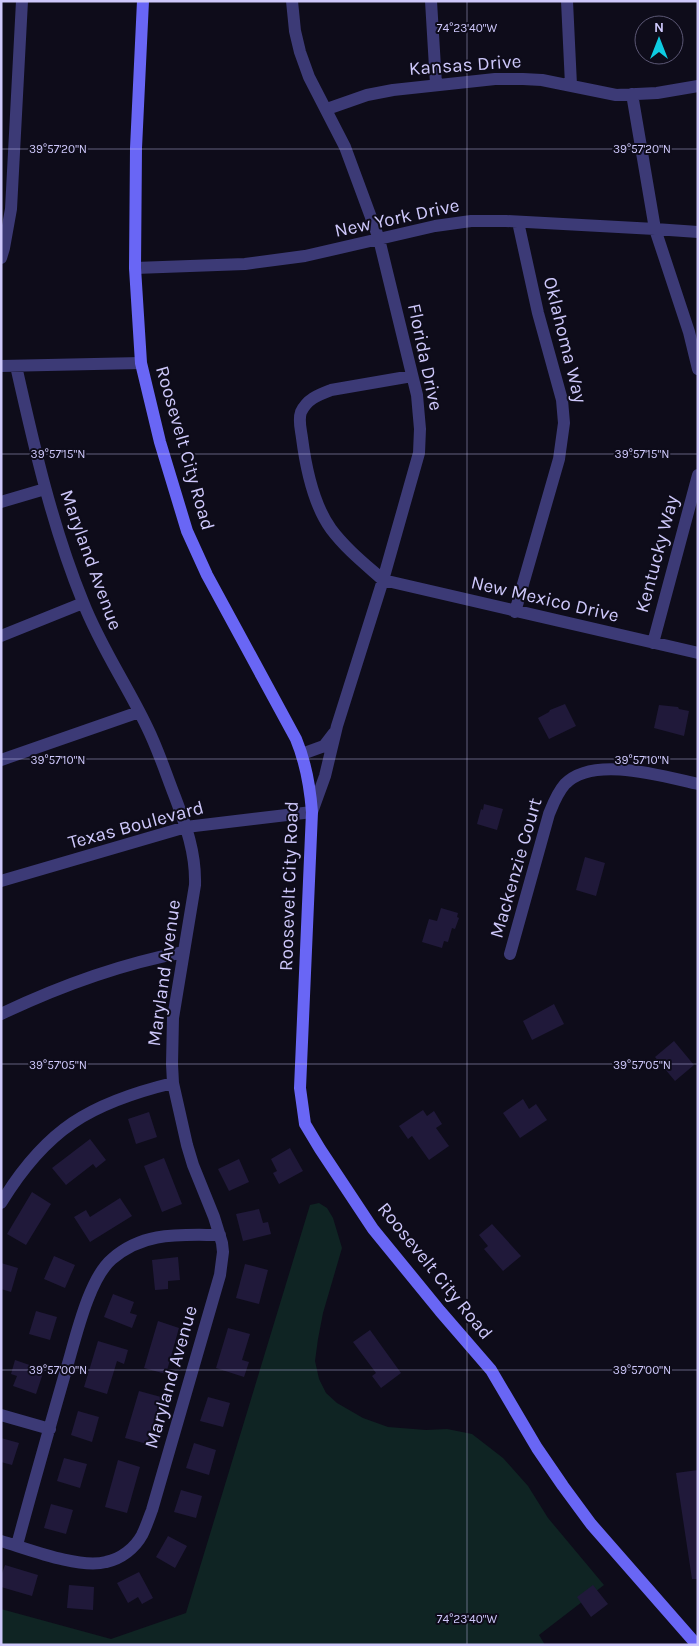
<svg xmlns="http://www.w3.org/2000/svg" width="699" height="1646" font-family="Karla,sans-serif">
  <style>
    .green { fill: #0f2423 }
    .building { fill: #20193a }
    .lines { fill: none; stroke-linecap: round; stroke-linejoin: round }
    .street { stroke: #3c3a76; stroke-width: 12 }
    .secondary { stroke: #6966f5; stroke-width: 12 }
    .ticks { fill: none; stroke: #cec8fb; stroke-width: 1; stroke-opacity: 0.45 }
    .labels { text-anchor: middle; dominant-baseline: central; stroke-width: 4; stroke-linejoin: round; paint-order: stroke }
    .street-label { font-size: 19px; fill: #cec8fb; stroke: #0e0c1a }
    .ticks-label { font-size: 12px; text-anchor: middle; fill: #cec8fb; stroke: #0e0c1a; stroke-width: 4; stroke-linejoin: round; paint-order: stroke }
  </style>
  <rect width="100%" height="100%" fill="#0e0c1a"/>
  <path class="green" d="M319,1203L327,1208L333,1218L342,1248L323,1313L318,1339L315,1361L319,1379L326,1393L337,1403L363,1418L388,1427L426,1430L447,1429L472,1434L503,1458L528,1486L548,1518L604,1585L539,1635L545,1645H1V1609L111,1639L186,1613L310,1205Z"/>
  <path class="building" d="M565,704L576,726L549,739L538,718L549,712L550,710Z
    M659,705L678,707L679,709L689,711L684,736L654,728Z
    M484,804L503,809L497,830L477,824L481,809L483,810Z
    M585,857L605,863L596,896L576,890Z
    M441,908L458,913L457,917L459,918L455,929L452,928L448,942L444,941L442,948L422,942L429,919L437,921Z
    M554,1004L564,1024L532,1040L523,1021Z
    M674,1041L694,1065L675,1081L655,1057Z
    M523,1099L529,1109L536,1104L547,1120L520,1138L503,1113Z
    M423,1110L427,1116L434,1111L442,1124L436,1128L449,1146L429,1160L412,1136L408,1139L399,1126Z
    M149,1112L157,1137L136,1144L128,1119Z
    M90,1139L106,1160L96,1168L93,1164L66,1185L52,1168Z
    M290,1148L303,1171L279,1184L273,1173L277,1171L271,1159Z
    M164,1158L182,1204L162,1212L144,1166Z
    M239,1159L249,1182L229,1191L218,1169Z
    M32,1192L51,1204L26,1245L7,1234Z
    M120,1198L132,1216L90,1242L74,1217L86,1210L90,1217Z
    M259,1209L263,1223L268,1222L271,1234L243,1241L236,1214Z
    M492,1224L521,1256L503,1271L484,1249L488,1246L479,1235Z
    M54,1256L75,1265L65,1288L44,1279Z
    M178,1257L180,1280L168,1281V1289L155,1290L152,1260Z
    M1,1263L18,1268L11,1292L1,1289Z
    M245,1264L268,1270L259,1304L236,1298Z
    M113,1294L134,1302L130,1313L137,1315L132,1328L104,1317Z
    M36,1311L57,1317L50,1340L29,1334Z
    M158,1321L179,1328L166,1374L144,1368Z
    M228,1328L250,1334L242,1360L249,1362L244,1377L216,1368Z
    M370,1330L401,1373L381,1388L372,1376L376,1373L353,1342Z
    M98,1341L128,1350L124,1364L117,1361L107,1394L84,1387Z
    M15,1360L44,1370L36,1394L13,1386L17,1376L11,1374Z
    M139,1391L161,1397L147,1444L125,1438Z
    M208,1397L230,1403L223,1427L200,1421Z
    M78,1411L99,1417L92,1442L71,1435Z
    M1,1438L19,1443L12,1465L1,1462Z
    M194,1443L216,1450L209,1475L186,1468Z
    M64,1458L87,1464L80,1488L57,1481Z
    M118,1460L140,1467L127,1513L105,1507Z
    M698,1470V1579H692L676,1473Z
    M181,1490L202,1496L196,1518L174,1512Z
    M51,1504L73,1510L66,1534L44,1528Z
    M168,1536L187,1546L175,1568L156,1557Z
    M5,1565L38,1575L32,1596L1,1587V1576Z
    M139,1572L153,1598L142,1604L138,1597L128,1603L117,1583Z
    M69,1585L94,1587L93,1610L67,1608Z
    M593,1585L608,1604L591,1617L577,1597Z"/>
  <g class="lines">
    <path class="street" d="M431,1L436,84
      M567,1L571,85
      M632,94L655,229L689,332L698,369
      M327,109L367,95L393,90L495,79H523L542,80L616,95L657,93L698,86
      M1,258L4,248L11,209L22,1
      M135,268L245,264L305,256L435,226L471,221H506L655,229L698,232
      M1,366L141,363
      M412,376L331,390C318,395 307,399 301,412C298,420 301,430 302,438C306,469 313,504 331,529C346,549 365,564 383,580L698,653
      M1,502L45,489
      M515,612L559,459L564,423L562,400L538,313L518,222
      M1,636L83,603
      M653,643L698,475
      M302,754L324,746L334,733
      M1,760L139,712
      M1,881L186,827L312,812L325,776L337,726L383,580L419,453L420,429L417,395L379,239L345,147L309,77L300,52L295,31L292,1
      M510,954L549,814C553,804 557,793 565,784C593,755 662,776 698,784
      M1,1014C60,986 120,964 184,952
      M1,1203C46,1129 90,1103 173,1083
      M1,1415L50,1429
      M1,1541C28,1549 79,1569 106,1562C121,1559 135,1548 142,1535C146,1527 149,1518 152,1510L220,1275L223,1252L222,1243L214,1217L193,1165L187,1145L173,1083L172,1064L173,1018L195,885C196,853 186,826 175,797C166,774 158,749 147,727C127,685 100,646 83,602C52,526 34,446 16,366
      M17,1545C32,1489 48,1433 64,1377C74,1346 87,1280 112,1259C144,1231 180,1235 220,1235"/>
    <path class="secondary" d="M143,1L136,148L135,268L141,363L160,442L187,531L207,575L296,739C306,763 310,786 312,812L300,1088L305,1124L320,1149L373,1229L440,1311L491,1370L537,1448L563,1486L591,1524L697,1645"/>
  </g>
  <path class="ticks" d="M467,1V1645M1,149H698M1,454H698M1,759H698M1,1064H698M1,1370H698"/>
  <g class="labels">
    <g class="street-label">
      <text transform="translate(465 65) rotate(-4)">Kansas Drive</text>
      <text transform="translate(397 218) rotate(-12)">New York Drive</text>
      <text transform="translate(565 340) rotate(76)">Oklahoma Way</text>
      <text transform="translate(425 357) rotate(78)">Florida Drive</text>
      <text transform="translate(185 448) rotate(74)">Roosevelt City Road</text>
      <text transform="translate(657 554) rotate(-75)">Kentucky Way</text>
      <text transform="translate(91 560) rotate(70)">Maryland Avenue</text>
      <text transform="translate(545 599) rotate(13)">New Mexico Drive</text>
      <text transform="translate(136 825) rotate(-15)">Texas Boulevard</text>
      <text transform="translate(516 868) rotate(-74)">Mackenzie Court</text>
      <text transform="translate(289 886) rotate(-88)">Roosevelt City Road</text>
      <text transform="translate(164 973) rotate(-82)">Maryland Avenue</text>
      <text transform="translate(435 1271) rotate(51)">Roosevelt City Road</text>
      <text transform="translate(171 1377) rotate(-74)">Maryland Avenue</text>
    </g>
  </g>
  <g class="ticks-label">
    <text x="467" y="32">74°23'40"W</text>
    <text x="58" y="153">39°57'20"N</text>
    <text x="642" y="153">39°57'20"N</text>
    <text x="58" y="458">39°57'15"N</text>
    <text x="642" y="458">39°57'15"N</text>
    <text x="58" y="764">39°57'10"N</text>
    <text x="642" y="764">39°57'10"N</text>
    <text x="58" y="1069">39°57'05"N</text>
    <text x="642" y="1069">39°57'05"N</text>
    <text x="58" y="1374">39°57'00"N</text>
    <text x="642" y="1374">39°57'00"N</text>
    <text x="467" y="1623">74°23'40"W</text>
  </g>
  <rect width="699" height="1646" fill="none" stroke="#cec8fb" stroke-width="5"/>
  <g transform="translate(659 40)"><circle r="24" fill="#0e0c1a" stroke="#5b5774"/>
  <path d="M0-4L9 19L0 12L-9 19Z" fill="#0ecce1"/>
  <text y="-8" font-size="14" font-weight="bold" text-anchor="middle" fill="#cec8fb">N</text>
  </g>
</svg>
